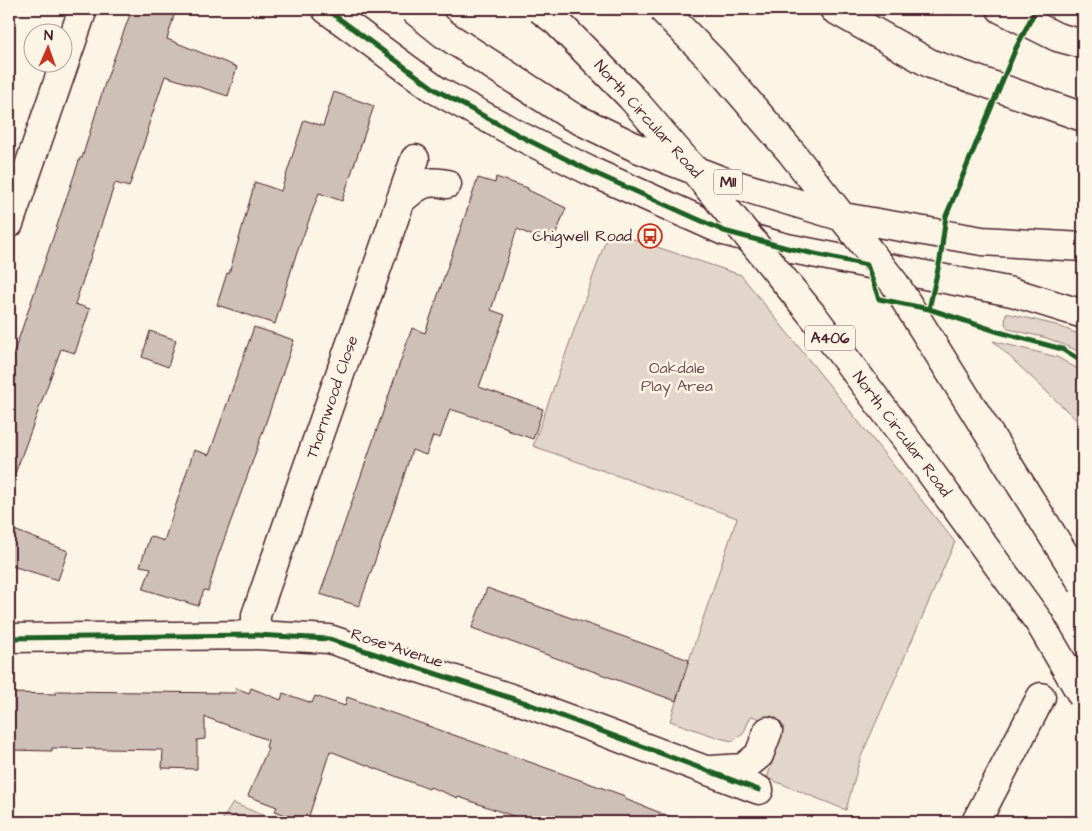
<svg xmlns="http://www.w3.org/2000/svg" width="1092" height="831" font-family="'Architects Daughter',sans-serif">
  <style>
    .green { fill: #e2d5ca; stroke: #967a7a }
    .building { fill: #cfc0b7; stroke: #4a1f2b }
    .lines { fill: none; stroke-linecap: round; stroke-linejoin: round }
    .minor-casing { stroke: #4a1f2b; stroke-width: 31 }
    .highway-casing { stroke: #4a1f2b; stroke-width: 31 }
    .minor { stroke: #fcf5e5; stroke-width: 28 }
    .highway { stroke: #fcf5e5; stroke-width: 28 }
    .highway-bridge-casing { stroke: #4a1f2b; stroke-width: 31; stroke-linecap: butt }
    .highway-bridge { stroke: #fcf5e5; stroke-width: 28 }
    .cycleway-casing { stroke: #fcf5e5; stroke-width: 8 }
    .cycleway { stroke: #1b5e20; stroke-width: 5 }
    .labels { text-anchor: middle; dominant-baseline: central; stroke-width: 5; stroke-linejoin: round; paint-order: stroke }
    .shield { fill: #fcf5e5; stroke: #7f5f63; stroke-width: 1 }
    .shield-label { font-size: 15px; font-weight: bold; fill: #4a1f2b }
    .street-label { font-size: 16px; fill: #4a1f2b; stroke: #fcf5e5 }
    .poi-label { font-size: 16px; fill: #4a1f2b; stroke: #fcf5e5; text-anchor: end }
    .park-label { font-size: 16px; fill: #704c53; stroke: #fcf5e5 }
  </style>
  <rect width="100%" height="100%" fill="#fcf5e5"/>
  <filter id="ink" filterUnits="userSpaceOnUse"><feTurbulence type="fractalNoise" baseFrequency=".02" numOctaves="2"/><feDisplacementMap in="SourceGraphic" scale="10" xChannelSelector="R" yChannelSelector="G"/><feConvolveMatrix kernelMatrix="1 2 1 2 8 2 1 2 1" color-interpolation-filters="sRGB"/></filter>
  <g filter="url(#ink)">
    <path class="green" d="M609,231L741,275L955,542L860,759L846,810L767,778L784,726L751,716L743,734L732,741L719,738L670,721L689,660L737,518L533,446Z
      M1006,313L1056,325L1083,336V353L1047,338L1009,329L1005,324Z
      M993,341L1057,357L1083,372V426Z
      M233,803L280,822H221Z"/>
    <path class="building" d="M132,9H176L167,39L237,67L228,96L165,76L147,130L148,131L129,187L115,183L93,250L75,304L90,309L75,353L61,349L12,482L9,481V367L80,158H82L105,83Z
      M334,92L374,106L342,201L319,193L294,261L275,324L217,305L227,273L229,274L255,182L281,191L304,120L323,126Z
      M496,177L528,188V190L566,208L552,244L517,229L491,310L505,315L479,387L543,409L533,439L507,430L508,428L450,409L440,438L433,436L426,455L412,450L396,501L359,606L320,594L412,328L425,333L478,178L495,183Z
      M254,327L294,340L252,463L217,559L208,591L204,590L198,606L143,589L151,568L140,566L150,536L164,541L194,450L209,455Z
      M150,331L176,340L168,367L142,357Z
      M9,528L68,551L58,580L9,565Z
      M487,588L689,660L676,701L472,628Z
      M236,688L249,693L251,688L281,700L283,693L312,703L315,696L345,706L347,697L625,796V799L679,820V822H530L459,797L458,798L430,787L429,789L330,751L307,822H304L275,811L277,807L248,796L268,748L266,747L268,740L205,717V739L197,740V769L162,768L163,750L52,748V751L9,750V693L56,694V691L235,693Z"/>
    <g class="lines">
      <g class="minor-casing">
        <path id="minor" d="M400,201C417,186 424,179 447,184
          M9,224L83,9
          M256,635V615L415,159
          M9,638L256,635L329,639L526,703L759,790
          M711,770L743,768L759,755L768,731
          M976,822L1041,697"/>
      </g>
      <g class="highway-casing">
        <path id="highway" d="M326,9L436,90L522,137L588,170L724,231L787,248L1012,292L1083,314
          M834,9L931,64L1083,117
          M1001,9L1057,37L1083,44"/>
      </g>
      <use href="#minor" class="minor"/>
      <use href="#highway" class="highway"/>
      <g class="highway-bridge-casing">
        <path id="highway-bridge" d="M413,9L444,34L571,116L637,148L720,180L843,217L982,241L1083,247
          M540,9L557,22L631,97L699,176L814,317L918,455L1039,622L1083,697
          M662,9L712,60L791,152L895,284L1083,584"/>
      </g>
      <use href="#highway-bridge" class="highway-bridge"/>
      <g class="cycleway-casing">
        <path id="cycleway" d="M326,9L436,90L522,137L588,170L724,231L787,248L867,265L879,299L929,309L999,332L1062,349L1083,362
          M929,309L940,260L946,216L1016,48L1036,9
          M9,638L256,635L329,639L526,703L759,790"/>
      </g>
      <use href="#cycleway" class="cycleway"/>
    </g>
  </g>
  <defs>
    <g id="bus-ring" transform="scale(1.25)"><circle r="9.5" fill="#fcf5e5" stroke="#c8321e" stroke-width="1.5"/><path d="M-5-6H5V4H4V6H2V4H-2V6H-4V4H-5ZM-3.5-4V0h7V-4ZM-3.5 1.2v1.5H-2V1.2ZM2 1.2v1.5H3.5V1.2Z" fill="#c8321e"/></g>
  </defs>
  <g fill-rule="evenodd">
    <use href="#bus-ring" x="650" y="236"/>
  </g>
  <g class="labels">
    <g class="shield">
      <rect x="714" y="169.5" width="28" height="25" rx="4"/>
      <rect x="805" y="325.5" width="50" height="25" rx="4"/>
    </g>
    <g class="shield-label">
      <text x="728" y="182">M11</text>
      <text x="830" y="338">A406</text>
    </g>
    <g class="street-label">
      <text transform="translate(648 119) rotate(48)">North Circular Road</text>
      <text transform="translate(332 397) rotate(-71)">Thornwood Close</text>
      <text transform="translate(902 434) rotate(53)">North Circular Road</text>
      <text transform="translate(397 648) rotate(18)">Rose Avenue</text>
    </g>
    <g class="poi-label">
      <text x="632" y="236">Chigwell Road</text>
    </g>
    <g class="park-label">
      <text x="677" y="368">Oakdale<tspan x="677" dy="18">Play Area</tspan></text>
    </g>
  </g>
  <rect width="1092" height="831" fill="none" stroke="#fcf5e5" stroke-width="30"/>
  <rect x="15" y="15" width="1062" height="801" fill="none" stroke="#4a1f2b" stroke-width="2" filter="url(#ink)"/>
  <g transform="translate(48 48) rotate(2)"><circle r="24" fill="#fcf5e5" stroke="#b59f9b"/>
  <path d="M0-4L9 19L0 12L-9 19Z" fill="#c8321e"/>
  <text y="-8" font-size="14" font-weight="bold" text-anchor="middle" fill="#4a1f2b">N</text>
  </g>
</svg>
